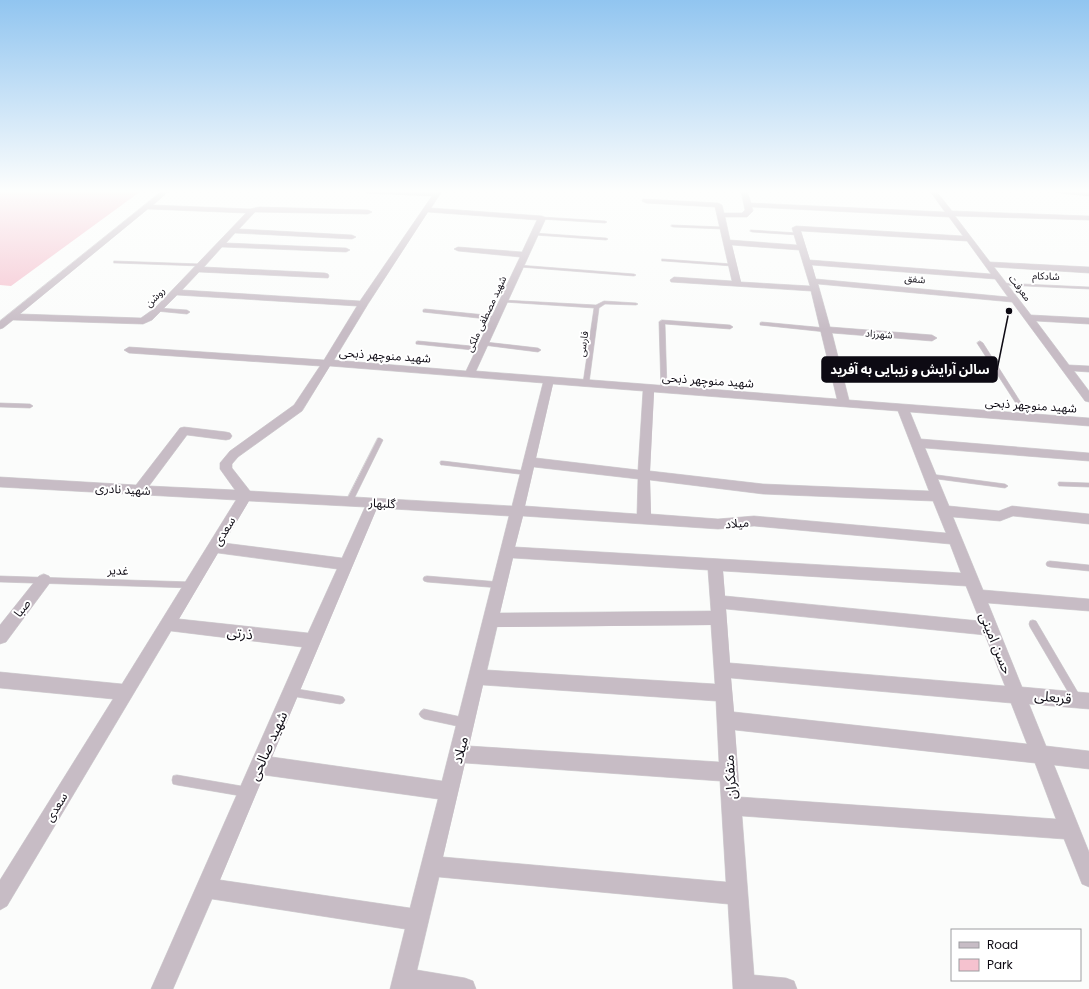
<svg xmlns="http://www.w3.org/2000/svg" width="1089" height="989" font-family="Poppins,'Noto Sans Arabic',sans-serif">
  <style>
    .green { fill: #f5c2cf }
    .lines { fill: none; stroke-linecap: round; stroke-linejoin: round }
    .service-casing { stroke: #d5d5d6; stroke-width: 1 }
    .minor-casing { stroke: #d5d5d6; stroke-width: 1 }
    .service { fill: #c7bcc5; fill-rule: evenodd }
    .minor { fill: #c7bcc5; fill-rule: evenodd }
    .labels { text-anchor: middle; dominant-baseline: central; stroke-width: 4; stroke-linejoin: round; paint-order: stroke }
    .far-street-label { font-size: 10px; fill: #0d0a13; stroke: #fff }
    .street-label { font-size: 12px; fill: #0d0a13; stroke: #fff }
    .near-street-label { font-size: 14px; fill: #0d0a13; stroke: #fff }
    .leader { fill: none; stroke: #0d0a13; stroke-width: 1.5 }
    .callout-dot { fill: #0d0a13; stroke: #fff; stroke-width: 1.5 }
    .callout { fill: #0d0a13; stroke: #0d0a13; stroke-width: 1.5 }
    .callout-label { font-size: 13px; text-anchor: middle; font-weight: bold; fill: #fff }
  </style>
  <rect width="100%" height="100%" fill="#fbfcfb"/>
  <path class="green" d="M0,191H141L11,286L0,285Z"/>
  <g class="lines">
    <g class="service-casing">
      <path id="service" d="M542,217L605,221L607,222L605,223L541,219V217Z
        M672,225L723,227L725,228L723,229L673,227L671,226Z
        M751,230L798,233L800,234L798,235L752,232L750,231Z
        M534,233L606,238L608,239L606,240L535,235H534Z
        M662,259L732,264L734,265L732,266L664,261H662Z
        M114,261L201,264L203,265L201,266L116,263H114Z
        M518,265L634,274L636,275L634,276L520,267H518Z
        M1001,283L1089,287V289L1003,285L1001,284Z
        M502,300L596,305L604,301L636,303L638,304L636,305L605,304L599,308L589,383L586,385L583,383L594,308L504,302L502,301Z
        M158,308L187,310L190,312L187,314L156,311V309Z
        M425,309L496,316L499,318L496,320L423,312V310Z
        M662,320L730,325L733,327L730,329L665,324L667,389L664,391L661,389L659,322Z
        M762,322L826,328L829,330L826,332L760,325V323Z
        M418,341L482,347L485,349L482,351L416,344V342Z
        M980,341L983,343L1030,417L1031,418L1030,419H1026L977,343Z
        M485,342L538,348L541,350L538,352L483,345V343Z
        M0,403L30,404L33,406L30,408L0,407Z
        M378,438H380L383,440L352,503H348L346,501Z
        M441,461H443L527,471L530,473L527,475L443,465H441L440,463Z
        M928,474H930L1005,484L1008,486L1005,488L930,478H928L927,476Z
        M1059,482L1089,483V487L1061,486H1059L1058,484Z
        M1050,561L1089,565V571L1050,567L1047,566L1046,564L1047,562Z
        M0,576L192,582L195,583L196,585L195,587L192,588L0,582Z
        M427,576L500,582L503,583L504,585L503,587L500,588L427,582L424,581L423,579L424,577Z
        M1033,620L1036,621L1080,696L1082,699L1080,702L1077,703L1074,702L1030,627L1029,624L1030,621Z
        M291,688L340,696L343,697L345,700L343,703L340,704L291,696L288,695L286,692L288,689Z
        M424,709L466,718L469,720L471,723L469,726L466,728L424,719L421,717L419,714L421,711Z
        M177,775L247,787L251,788L252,792L251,796L247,797L177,785L173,784L172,780L173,776Z"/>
    </g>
    <g class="minor-casing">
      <path id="minor" d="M162,191H169L153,205L250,209L259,207L368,210L372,212L368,214L255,212L239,229L352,235L356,237L352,239L235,233L226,243L346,248L350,250L346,252L222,247L204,267L325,273L328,274L329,276L328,278L199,272L182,290L360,301L432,196L367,193L364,191H442L431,208L542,216L546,218L476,371L837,399L811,291L671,282L670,280L674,277L732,281L715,207L646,203L642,201L643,199L718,203L722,205L724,213H742L745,210L741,191H747L751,203L945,212L930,191H936L952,211L1089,216V220L955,216L990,262L1089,267V273L994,267L1031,315L1089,318V324L1036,321L1069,365L1089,366V372L1074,371L1089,391V402L1085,401L1012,302L818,284L830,327L932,335L937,338L932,341L832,333L849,400L1089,418V426L910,412L921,439L1089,453V461L925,448L949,506L999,511L1012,506L1089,514V524L1013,516L1000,521L953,517L983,590L1089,599V611L988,603L1022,687L1089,693V709L1029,704L1046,746L1089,751V769L1054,765L1089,852V887L1082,884L1064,839L742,816L754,975L786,978L794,981L797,989H733L728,904L439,877L417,970L465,978L473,981L476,989H390L405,929L212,899L173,989H151L302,647L171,631L7,906L0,910V880L113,699L0,688V672L122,684L236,500L0,487V477L136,485L180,428L184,427L226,432L230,433L232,436L230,439L226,440L187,435L149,486L235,490L220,469V463L230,451L294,405L320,366L129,353L124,350L129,347L324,360L357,306L177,295L152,320L143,324L13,320L3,328L0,329V321ZM752,207L949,217L963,236L796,226L792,228L797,245L730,240L725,217H747L753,211ZM148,209L246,213L155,308L141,318L20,314ZM428,212L537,220L522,252L458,247L454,249L458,251L520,257L466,371L334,360L368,304ZM801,231L967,241L991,274L810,260ZM732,245L799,250L810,286L741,282ZM812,265L995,279L1008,297L816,279ZM330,366L543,383L512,506L250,491L232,468V464L238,457L302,411ZM553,384L643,391L638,470L536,458ZM654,392L898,411L929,491L763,484L650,471ZM534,467L638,479L637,514L525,506ZM650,480L763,494L933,501L946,533L754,516L718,519L651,514ZM249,501L365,507L342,558L224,543ZM377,508L509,516L442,781L272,757ZM523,516L718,529L754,526L950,544L961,573L515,547ZM218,553L337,569L308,633L179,619ZM513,558L708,570L711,611L500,613ZM723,571L966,586L980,621L725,596ZM726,609L985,635L1005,686L730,663ZM711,625L715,684L487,670L497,627ZM731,678L1011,703L1027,744L734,712ZM483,685L716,701L719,762L469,746ZM735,730L1035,763L1056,819L740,797ZM465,763L720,781L726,882L443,857ZM264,775L438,799L410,908L220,880Z
        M1057,191L1089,192V196L1060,193Z
        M44,574L49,576L51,580L49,584L6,642L0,644V625L39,576Z"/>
    </g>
    <use href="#service" class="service"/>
    <use href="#minor" class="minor"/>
  </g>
  <linearGradient id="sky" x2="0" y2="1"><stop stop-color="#91c5f0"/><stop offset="0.58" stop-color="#fdfefd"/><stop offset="1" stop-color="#fdfefd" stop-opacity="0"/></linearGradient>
  <rect width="1089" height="329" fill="url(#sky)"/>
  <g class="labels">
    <g class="far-street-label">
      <text transform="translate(1046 276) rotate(2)">شادکام</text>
      <text transform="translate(915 279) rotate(5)">شفق</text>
      <text transform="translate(1020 288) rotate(53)">معرفت</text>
      <text transform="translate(155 297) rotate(-45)">روشن</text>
      <text transform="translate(486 314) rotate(-65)">شهید مصطفی ملکی</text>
      <text transform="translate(879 334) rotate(4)">شهرزاد</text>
      <text transform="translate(583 344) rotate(-82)">فارسی</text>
    </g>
    <g class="street-label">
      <text transform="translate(385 355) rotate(4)">شهید منوچهر ذبحی</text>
      <text transform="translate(708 380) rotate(4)">شهید منوچهر ذبحی</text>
      <text transform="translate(1031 405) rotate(4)">شهید منوچهر ذبحی</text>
      <text transform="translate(123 489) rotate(3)">شهید نادری</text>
      <text transform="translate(382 503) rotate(3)">گلبهار</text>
      <text transform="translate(737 523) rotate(-5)">میلاد</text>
      <text transform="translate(224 531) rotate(-59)">سعدی</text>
      <text transform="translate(118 570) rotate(2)">غدیر</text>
      <text transform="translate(22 608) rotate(-52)">صبا</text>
      <text transform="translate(56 807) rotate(-59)">سعدی</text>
    </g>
    <g class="near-street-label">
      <text transform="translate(240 633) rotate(6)">ذرتی</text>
      <text transform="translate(996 643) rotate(68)">حسن امینی</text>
      <text transform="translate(1053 697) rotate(6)">قربعلی</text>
      <text transform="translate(268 746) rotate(-66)">شهید صالحی</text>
      <text transform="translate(460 750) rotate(-76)">میلاد</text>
      <text transform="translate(730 777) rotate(-94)">متفکران</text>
    </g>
  </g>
  <path class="leader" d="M1009 311L997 370"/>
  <circle class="callout-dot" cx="1009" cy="311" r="4"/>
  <rect class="callout" x="822" y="357" width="175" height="25" rx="4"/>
  <g class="callout-label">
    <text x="910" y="374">سالن آرایش و زیبایی به آفرید</text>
  </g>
  <rect x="951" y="929" width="130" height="52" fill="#ffffff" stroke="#9e9da1"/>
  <rect x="959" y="942" width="20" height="6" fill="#c7bcc5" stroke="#9e9da1"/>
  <text x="987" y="949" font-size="12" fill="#0d0a13">Road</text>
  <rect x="959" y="959" width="20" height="12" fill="#f5c2cf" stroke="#9e9da1"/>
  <text x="987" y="969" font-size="12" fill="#0d0a13">Park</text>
</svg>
